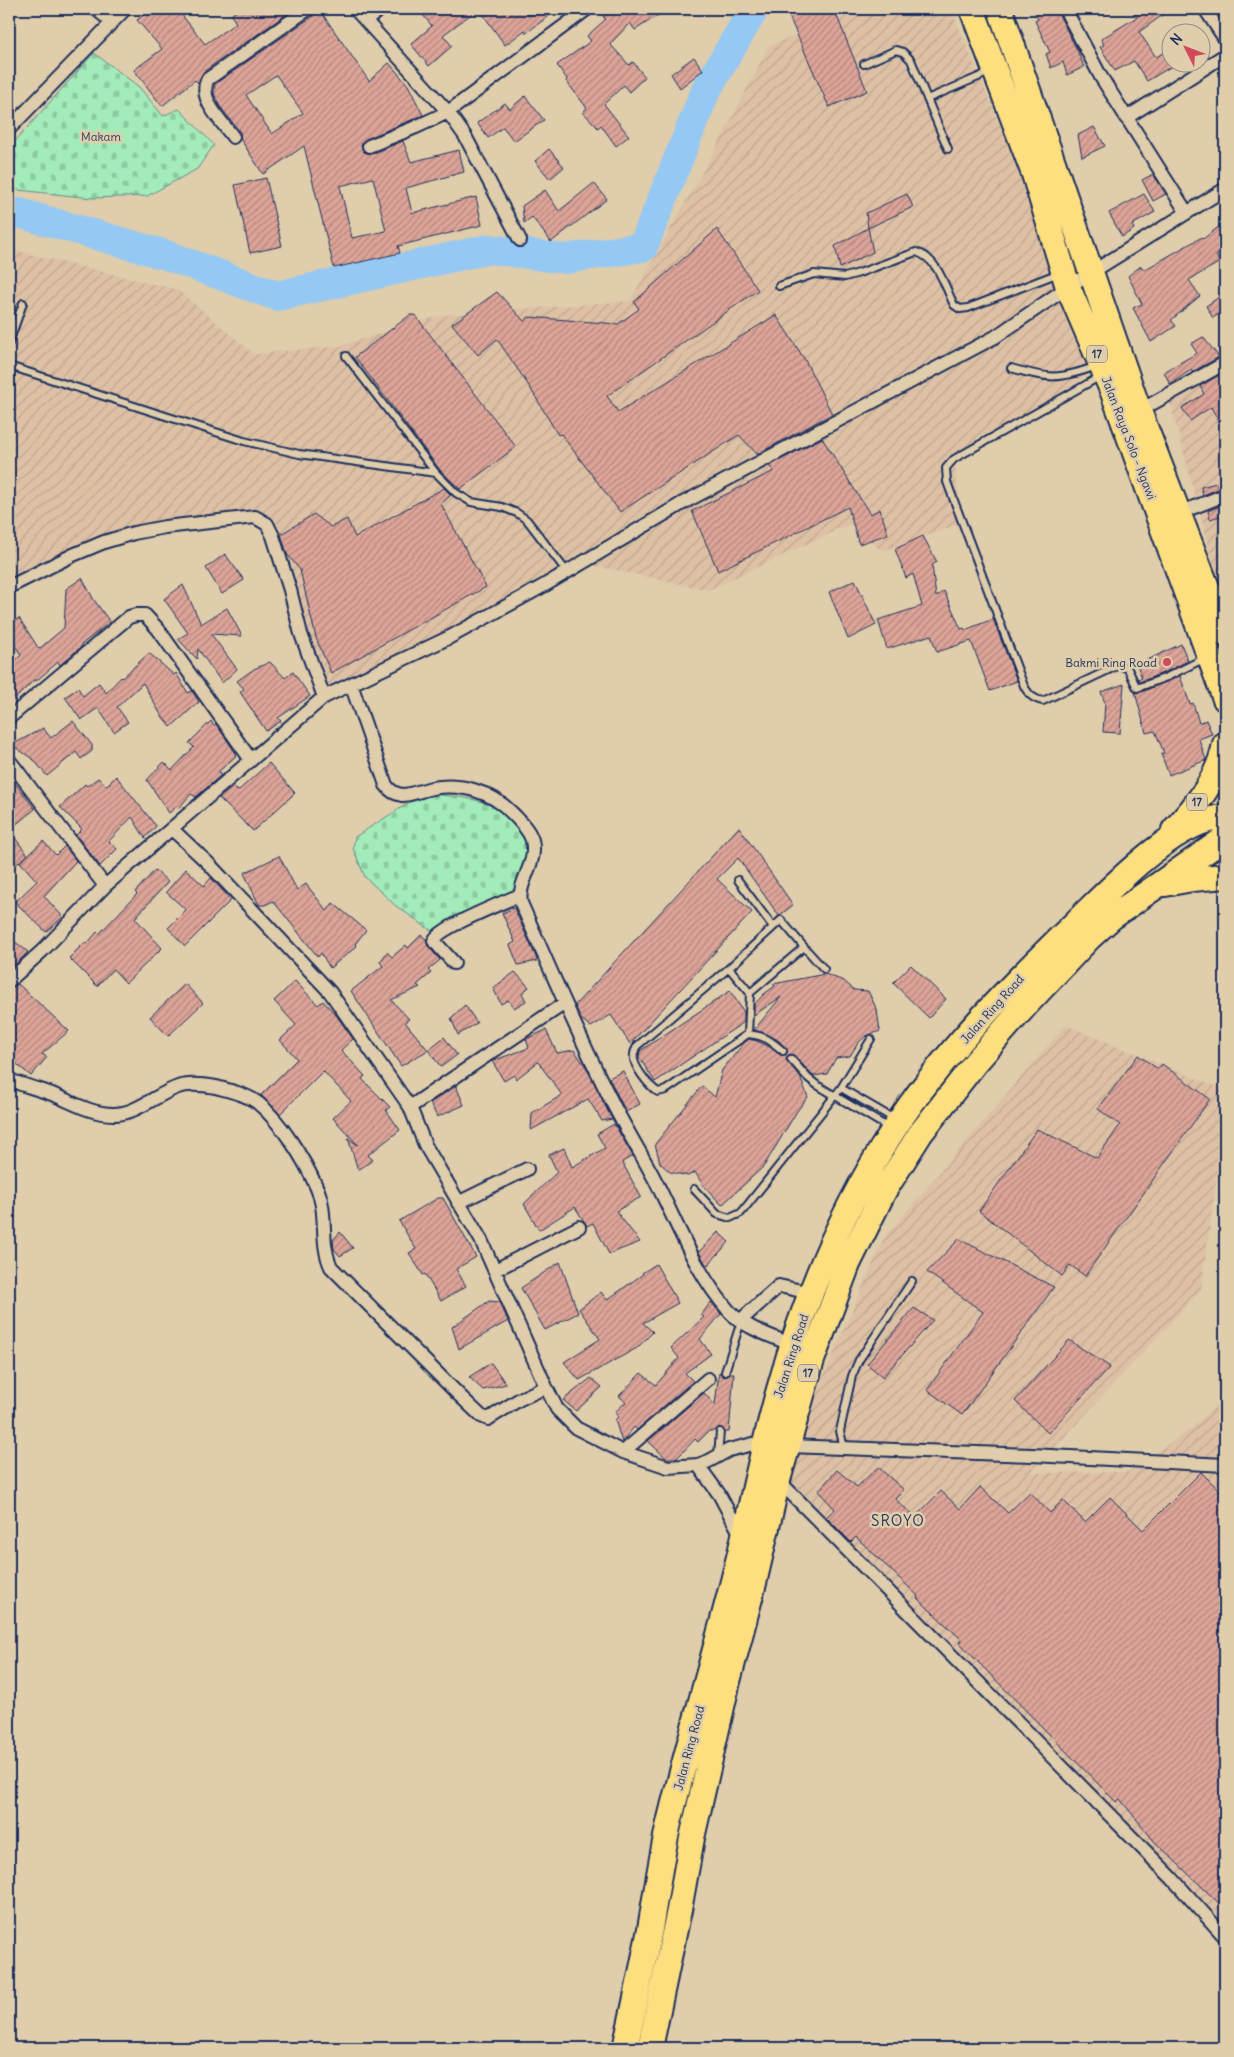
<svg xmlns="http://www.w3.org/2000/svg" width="1234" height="2057" font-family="Delius,sans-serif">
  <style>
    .industrial { fill: url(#industrial-furrows) }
    .cemetery { fill: url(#cemetery-stones); stroke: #5f8d8c }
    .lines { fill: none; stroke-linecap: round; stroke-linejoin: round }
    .river { stroke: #95c9f3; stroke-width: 30 }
    .building { fill: url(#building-hatch); stroke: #1b2f5e; fill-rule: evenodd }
    .lane-casing { stroke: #1b2f5e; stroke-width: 10 }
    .street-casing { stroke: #1b2f5e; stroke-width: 16 }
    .highway-casing { stroke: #1b2f5e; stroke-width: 28 }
    .lane { stroke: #dfcdab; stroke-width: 6 }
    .street { stroke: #dfcdab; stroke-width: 12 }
    .highway { stroke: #fedf80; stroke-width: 24 }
    .poi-dot { fill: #d1495b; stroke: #dfcdab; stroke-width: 2 }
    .labels { text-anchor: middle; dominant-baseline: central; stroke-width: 5; stroke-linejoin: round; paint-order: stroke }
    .shield { fill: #dfcdab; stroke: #565e75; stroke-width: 1 }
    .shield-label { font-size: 11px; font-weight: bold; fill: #1b2f5e }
    .park-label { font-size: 12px; fill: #294267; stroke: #dfcdab }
    .street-label { font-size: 12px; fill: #1b2f5e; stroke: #dfcdab }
    .poi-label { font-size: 12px; fill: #1b2f5e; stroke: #dfcdab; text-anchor: end }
    .quarter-label { font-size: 15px; letter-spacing: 1px; fill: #1b2f5e; stroke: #dfcdab }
  </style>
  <defs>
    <pattern id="industrial-furrows" width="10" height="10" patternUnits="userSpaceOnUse" patternTransform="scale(1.25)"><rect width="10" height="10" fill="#dec1a5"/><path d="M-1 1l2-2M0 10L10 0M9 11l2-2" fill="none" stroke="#bea690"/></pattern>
    <pattern id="cemetery-stones" width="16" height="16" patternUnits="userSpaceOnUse" patternTransform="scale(1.25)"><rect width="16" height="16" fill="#a3ebb9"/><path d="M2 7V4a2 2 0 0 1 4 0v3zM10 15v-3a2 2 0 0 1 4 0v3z" fill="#8ccaa1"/></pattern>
    <pattern id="building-hatch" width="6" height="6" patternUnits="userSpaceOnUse" patternTransform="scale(1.25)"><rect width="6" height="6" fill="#dda498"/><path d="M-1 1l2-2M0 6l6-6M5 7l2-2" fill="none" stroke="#b2867f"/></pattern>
  </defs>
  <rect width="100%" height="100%" fill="#dfcdab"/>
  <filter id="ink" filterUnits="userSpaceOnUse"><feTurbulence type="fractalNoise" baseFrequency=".02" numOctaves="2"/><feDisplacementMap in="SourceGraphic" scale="10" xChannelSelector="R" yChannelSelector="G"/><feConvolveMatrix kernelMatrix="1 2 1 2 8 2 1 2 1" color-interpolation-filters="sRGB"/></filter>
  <g filter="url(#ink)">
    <path class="industrial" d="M862,9H951L1101,365L1025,419L954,459L962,523L882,551L850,524L708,590L582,563L324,697L267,524L205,522L104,542L9,592V249L178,290L254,354L339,346L443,315L630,301L716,148L769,46Z
      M1225,363V608L1168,395Z
      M1065,1025L1225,1090V1118L1201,1290L1031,1473L1128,1472L1192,1428L1225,1396V1947L778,1480L884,1238Z"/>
    <path class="cemetery" d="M94,53L139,87L163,116L179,109L214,145L197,169L147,196L92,198L9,189V148Z
      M431,794C466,798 491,797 516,825C524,835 528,844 527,857C527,868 519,880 515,890L432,931L396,906L365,877L353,848L355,837L410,802Z"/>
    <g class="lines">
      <path class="river" d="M9,213H19L166,255L277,296L489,249L565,259L643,247L706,90L754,9"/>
    </g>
    <path class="building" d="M151,9H177L205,44L236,23L231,15L239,9H294L203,72L198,83L195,80L162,106L134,70L162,49L137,20Z
      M316,9H319L369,81L389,63L408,85L423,115L366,139L361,145L364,152L372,154L403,141L411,162L459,150L464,172L406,188L412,213L476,197L482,225L398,246L400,253L334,268L304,146L263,174L241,140L240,132L219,105L214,93L215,84L313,16ZM276,75L303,113L272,134L246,95ZM373,178L386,231L352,238L340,186Z
      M418,9H478L443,35L452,46L429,66L411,44L432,26Z
      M479,9H524L528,16L538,9H558L526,33L525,30L505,45Z
      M611,9H668L635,30L630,23L610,44L629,65L633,62L645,77L629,92L624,85L604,104L629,136L616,146L601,125L598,128L583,112L587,108L566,81L567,79L557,65L591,41L587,36L606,19L603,17Z
      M802,9H834L867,91L829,107L788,14Z
      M1033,9H1054L1058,13L1077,50L1084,67L1067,75L1063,62L1051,68L1046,54L1050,52L1035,21L1038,19Z
      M1130,9H1171L1139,32L1156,57L1172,48V66L1147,81L1134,61L1115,71L1100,47L1104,45L1101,39L1137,17Z
      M694,57L703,70L680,88L671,74Z
      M525,96L544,120L514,141L503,127L488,138L477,123L505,103L510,109Z
      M1094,127L1105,146L1082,157L1078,135Z
      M549,149L564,167L550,179L535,161Z
      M1153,174L1166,194L1153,201L1142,180Z
      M266,178L282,246L250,253L235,185Z
      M594,183L607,199L551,242L532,217L524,223L522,206L545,190L559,211Z
      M907,194L913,207L868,228L866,213Z
      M1144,194L1155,212L1132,225L1134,229L1122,237L1109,213Z
      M1225,222V250L1216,256L1220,262L1189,280L1200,296L1171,320L1176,326L1151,342L1133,308L1142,304L1128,276L1141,266L1144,270L1202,237L1203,239Z
      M868,228L873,252L840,268L835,246Z
      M717,229L758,290L607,396L618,412L776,315L805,360L832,414L757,454L739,435L620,512L561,434L558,435L529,386L497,339L478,355L452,324L497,292L524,321L529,317L618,324L639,309L634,302Z
      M1225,293V310L1213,318L1206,306Z
      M410,315H415L516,447L460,489L440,470L355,357Z
      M1203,337L1219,357L1192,372L1191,370L1170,384L1164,372L1197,353L1191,344Z
      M1225,372V432L1211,407L1190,421L1182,408L1204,394L1200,386Z
      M822,438L870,514L880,509L888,534L859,544L848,507L718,571L692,511L774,471L769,466Z
      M1216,483L1218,489L1203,495L1201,487Z
      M444,488L451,495L441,504L486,587L331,673L316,638L300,570L287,554L281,534L314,514L331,527L347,519L355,537Z
      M1222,505L1224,515L1210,519L1208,511Z
      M923,536L937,562L932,565L936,597L944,591L961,629L964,628L965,630L993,619L1017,681L990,691L971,641L937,652L931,635L887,649L878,620L922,606L913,574L906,578L895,549Z
      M225,554L244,580L222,594L206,568Z
      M82,578L94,600L110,622L81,645L82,646L60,665L58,662L36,681L35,679L9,705V667L21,655L9,636V624L19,618L39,649L64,628L66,589Z
      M855,580L876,625L848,639L829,592Z
      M183,585L201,624L227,608L242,636L211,634L237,669L222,683L198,649L197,659L178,639L188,633L164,599Z
      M1181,644L1188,661L1165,672L1140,682L1138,679L1142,678L1137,665Z
      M149,653L174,675L176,673L188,693L192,691L199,702L171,727L161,715L143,683L117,707L128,722L114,732L98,708L81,720L65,697L78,688L83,696L99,683L106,693L121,677L122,678Z
      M270,662L285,678L293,672L310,696L278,718L281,721L266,731L240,692L244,689L237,681L254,669Z
      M1180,676L1190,704L1193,703L1199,723L1206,720L1212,734L1199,739L1206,760L1169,775L1161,754L1164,753L1155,731L1146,733L1135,692L1139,693Z
      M1124,684L1120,733L1103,732L1105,703L1101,692Z
      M73,721L92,745V751L81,759L76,752L47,776L34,760L12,745L43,728L51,738Z
      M211,721L214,726L216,724L237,755L218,772L221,775L196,797L191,794L178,809L176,807L169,813L147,780L164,762L172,770L194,747L189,743Z
      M269,763L295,793L253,831L219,798L233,787L238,791Z
      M9,775L35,809L9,830L28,855L9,870Z
      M116,776L156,826L145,838L132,817L109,841L117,849L100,866L76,835L82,829L60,807L85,784L87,786L98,778L107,786Z
      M739,827L793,905L779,916L738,858L717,879L752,912L630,1044L611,1015L591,1027L580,1018L575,1005Z
      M43,841L56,855L65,846L76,861L44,896L63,917L46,932L15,902L37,881L20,862Z
      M279,856L297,890L306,884L327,911L333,903L366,930L355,944L357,946L330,968L321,953L318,957L273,901L265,905H259L244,873Z
      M186,869L204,886L211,878L231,900L185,946L168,928L186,910L166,892Z
      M155,870L168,882L135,918L162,948L126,983L113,969L97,986L69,958L84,943L87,944L97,932L99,934L137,894L135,892Z
      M514,908L536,957L537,961L518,965L510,945L515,942L502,913Z
      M421,935L426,939L428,946L440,960L428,970L431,973L417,985L420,987L391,1000L409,1019L405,1022L428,1050L401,1066L351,991L383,966L380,962L387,952L392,957L406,945L408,948Z
      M9,937L28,952L9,970Z
      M911,965L946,999L929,1018L893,983Z
      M515,972L529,987L522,993L526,1001L514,1008L508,1000L501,1004L493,988Z
      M825,974L844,981L854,990L868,991L877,1010L880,1031L866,1036L858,1043L850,1056L836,1058L827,1074L813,1076L794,1055L790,1054L787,1056L786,1060L800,1077L808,1097L797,1111L764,1166L722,1205L703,1185L695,1172L688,1176L670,1172L660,1163L655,1144L702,1086L715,1097L722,1070L744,1043L749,1039L757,1041L768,1046L780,1055H786L787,1049L778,1040L765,1033L754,1030L781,997L754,1015V1005L764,994L775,986L773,984Z
      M295,981L318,1005L323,1001L336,1015L353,1039L341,1050L365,1076L362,1079L390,1107L386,1110L400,1130L368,1155L373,1160L358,1170L348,1138L358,1145L333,1118L351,1101L323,1071L280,1114L261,1095L297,1059L280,1040L296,1025L274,1001Z
      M18,984L69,1031L42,1054L47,1057L31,1076L9,1058V989Z
      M185,984L203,1003L168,1036L150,1017Z
      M730,991L744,1012V1022L655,1082L639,1057L640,1051Z
      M465,1005L477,1023L458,1035L451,1018Z
      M546,1030L557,1053L574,1050L586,1067L612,1119L602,1121L588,1099L531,1130L532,1113L562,1095L538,1062L516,1079L514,1075L504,1081L492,1061L529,1048L526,1039Z
      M444,1037L457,1055L441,1067L428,1050Z
      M1138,1055L1158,1069L1162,1064L1210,1099L1085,1276L1070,1265L1062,1276L979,1211L1037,1129L1097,1158L1120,1125L1098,1109Z
      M623,1071L640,1104L626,1112L609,1078Z
      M456,1086L464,1105L437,1117L430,1103Z
      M614,1124L633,1156L622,1162L641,1197L616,1211L640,1242L609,1254L593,1223L587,1226L575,1207L539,1230L524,1204L557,1172L549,1155L564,1148L572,1167L605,1148L597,1134Z
      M438,1198H443L476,1257L456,1269L466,1286L441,1301L425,1274L423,1275L409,1253L416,1249L399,1221Z
      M340,1232L353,1248L340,1256L334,1249L333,1240Z
      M718,1232L729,1242L707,1266L699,1252Z
      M959,1239L1054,1287L962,1415L927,1390L983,1312L927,1272Z
      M560,1262L578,1313L545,1330L521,1288Z
      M656,1264L678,1303L643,1323L653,1332L637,1348L579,1380L564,1362L600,1339L579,1309L601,1292L607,1300L643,1274L642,1273Z
      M489,1301L500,1302L508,1321L459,1349L452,1327Z
      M711,1302L721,1314L700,1339L711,1354L685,1373L693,1381L637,1430L634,1427L622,1442L615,1420L618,1417L615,1412L626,1402L619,1396L641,1373L656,1385L679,1358L671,1348L704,1317L701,1315Z
      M914,1308L933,1320L883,1377L867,1364Z
      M1069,1340L1110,1367L1048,1433L1015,1401Z
      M491,1363L506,1384L483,1390L469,1377Z
      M719,1372L724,1377L728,1376L730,1373H734L729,1432H725L720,1427L715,1431H709L698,1442L695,1439L677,1458H666L648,1441L704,1393L715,1405Z
      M591,1378L602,1387L576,1411L563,1400Z
      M878,1467L904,1490L895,1499L915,1517L941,1491L960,1509L980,1487L1008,1513L1030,1492L1050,1513L1063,1500L1085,1522L1110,1497L1143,1530L1201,1472L1225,1496V1909L1154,1841L1120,1799L1116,1802L976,1660L960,1643L962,1640L917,1598L918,1596L856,1537L851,1542L826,1517L835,1509L818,1491L837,1470L857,1487Z"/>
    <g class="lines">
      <g class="lane-casing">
        <path id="lane" d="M864,64L896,50L903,52L911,60L948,149
          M927,99L990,72
          M779,286L814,274L845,277L859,273L916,252C938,258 945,287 954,305L960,309L968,308L1059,273
          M9,343L23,303
          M346,356L436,473L456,493L471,502L502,507L517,513L527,520L567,572
          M9,366L244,441L299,454L436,473
          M1011,368C1050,379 1058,380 1097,366
          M1101,376L954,459L946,468L947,482L1024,686C1029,695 1033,699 1043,701L1119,665L1128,669L1137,688L1167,677L1205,658
          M738,880L773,927
          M804,947L824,969
          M729,968L750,993
          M748,1034L750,993L804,947L781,920L729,968L637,1046C636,1049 634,1051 634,1054C631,1065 650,1087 658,1092L666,1090L748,1034C765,1036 770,1040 783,1051
          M791,1059L808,1078L817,1085L889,1128
          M841,1088L896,1120
          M694,1189L717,1214L730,1218L741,1213L841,1088L871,1039
          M725,1372L741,1321
          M844,1448L840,1431L852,1376L859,1360L912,1281
          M718,1455L720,1432"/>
      </g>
      <g class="street-casing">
        <path id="street" d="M96,9L112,22
          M355,9L448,112L465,136L520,240
          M1065,9L1101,77L1187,213
          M1205,9L1225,39
          M366,21L380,9
          M1126,118L1225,55
          M9,129L125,9
          M233,137C222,121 197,99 208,79L308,9
          M369,146L416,127L448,112L587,9
          M1139,411L1225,363
          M1179,513L1225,495
          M9,587L73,555L104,542L134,533L165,527L255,517L267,524L273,536L290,590L301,634L324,697
          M351,684L386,785C390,791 395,794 402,795C412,795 422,790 432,788C461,783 491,791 512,813C519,820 529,830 532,840C538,864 517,881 521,903C551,971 580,1040 614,1106C627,1131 642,1155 655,1180C678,1225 695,1272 729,1311C743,1327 773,1337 793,1345
          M9,718L129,617L136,615H145L158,629L251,760
          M9,760L105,886
          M172,829L209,864L330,992L410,1107L425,1145L481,1240L546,1387L557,1409L576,1428L623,1452L668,1467L698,1465L709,1461L729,1450L765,1441
          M454,963L434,941C438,928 504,902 520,895
          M9,981L42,951L105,886L324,697L450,637L545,585L683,503L995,337L1068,287L1225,189
          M9,1080C23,1085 38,1089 52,1094C72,1102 91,1114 113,1114C135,1115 157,1094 178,1087C189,1083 204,1085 216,1087C230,1091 246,1094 258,1103C281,1122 304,1159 316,1186C329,1213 319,1241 331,1267L459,1395L481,1416L488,1419L520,1399L546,1387
          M410,1107L565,1003
          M458,1203L527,1169
          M495,1270L579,1227
          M741,1320L779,1286L811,1293
          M788,1446L1032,1455L1225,1465
          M623,1452L708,1379
          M698,1465L719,1494L742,1537
          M778,1480L1171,1877L1225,1937"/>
      </g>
      <g class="highway-casing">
        <path id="highway" d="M972,9L1034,174L1068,287L1112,390L1225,699
          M1000,9L1139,411L1225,634
          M1174,830C1196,806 1219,777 1225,744
          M1165,884L1192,879L1225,876
          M625,2048C634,2009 642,1969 650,1929C656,1894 661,1858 669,1823C691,1733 718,1644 740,1553C753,1498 764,1441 780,1386C805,1297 842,1210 892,1132C942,1054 1010,986 1076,922C1111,888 1176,819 1225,817
          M650,2048L679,1910L692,1838L727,1685L754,1583L778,1480L812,1360L848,1264L884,1191L920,1134L975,1063L1025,1006L1090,937L1111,918L1225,838"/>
      </g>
      <use href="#lane" class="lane"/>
      <use href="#street" class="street"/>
      <use href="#highway" class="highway"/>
    </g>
  </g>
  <circle class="poi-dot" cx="1167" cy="662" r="5"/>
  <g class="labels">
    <g class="shield">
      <rect x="1087" y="345.5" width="20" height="17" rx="4"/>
      <rect x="1187" y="793.5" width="20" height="17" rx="4"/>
      <rect x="798" y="1364.5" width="20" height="17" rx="4"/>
    </g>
    <g class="shield-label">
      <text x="1097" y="354">17</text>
      <text x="1197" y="802">17</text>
      <text x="808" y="1373">17</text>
    </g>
    <g class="park-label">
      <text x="101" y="136">Makam</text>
    </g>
    <g class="street-label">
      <text transform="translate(1129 438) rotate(69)">Jalan Raya Solo - Ngawi</text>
      <text transform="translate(992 1009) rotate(-48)">Jalan Ring Road</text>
      <text transform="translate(791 1356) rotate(-72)">Jalan Ring Road</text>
      <text transform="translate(689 1748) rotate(-75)">Jalan Ring Road</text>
    </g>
    <g class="poi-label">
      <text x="1157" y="662">Bakmi Ring Road</text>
    </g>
    <g class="quarter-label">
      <text x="898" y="1520">SROYO</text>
    </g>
  </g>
  <rect width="1234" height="2057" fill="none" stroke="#dfcdab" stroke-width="30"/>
  <rect x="15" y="15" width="1204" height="2027" fill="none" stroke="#1b2f5e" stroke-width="2" filter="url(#ink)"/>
  <g transform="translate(1186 48) rotate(312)"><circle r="24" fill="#dfcdab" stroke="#918e8c"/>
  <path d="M0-4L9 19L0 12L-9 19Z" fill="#d1495b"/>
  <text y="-8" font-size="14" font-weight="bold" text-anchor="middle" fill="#1b2f5e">N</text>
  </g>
</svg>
